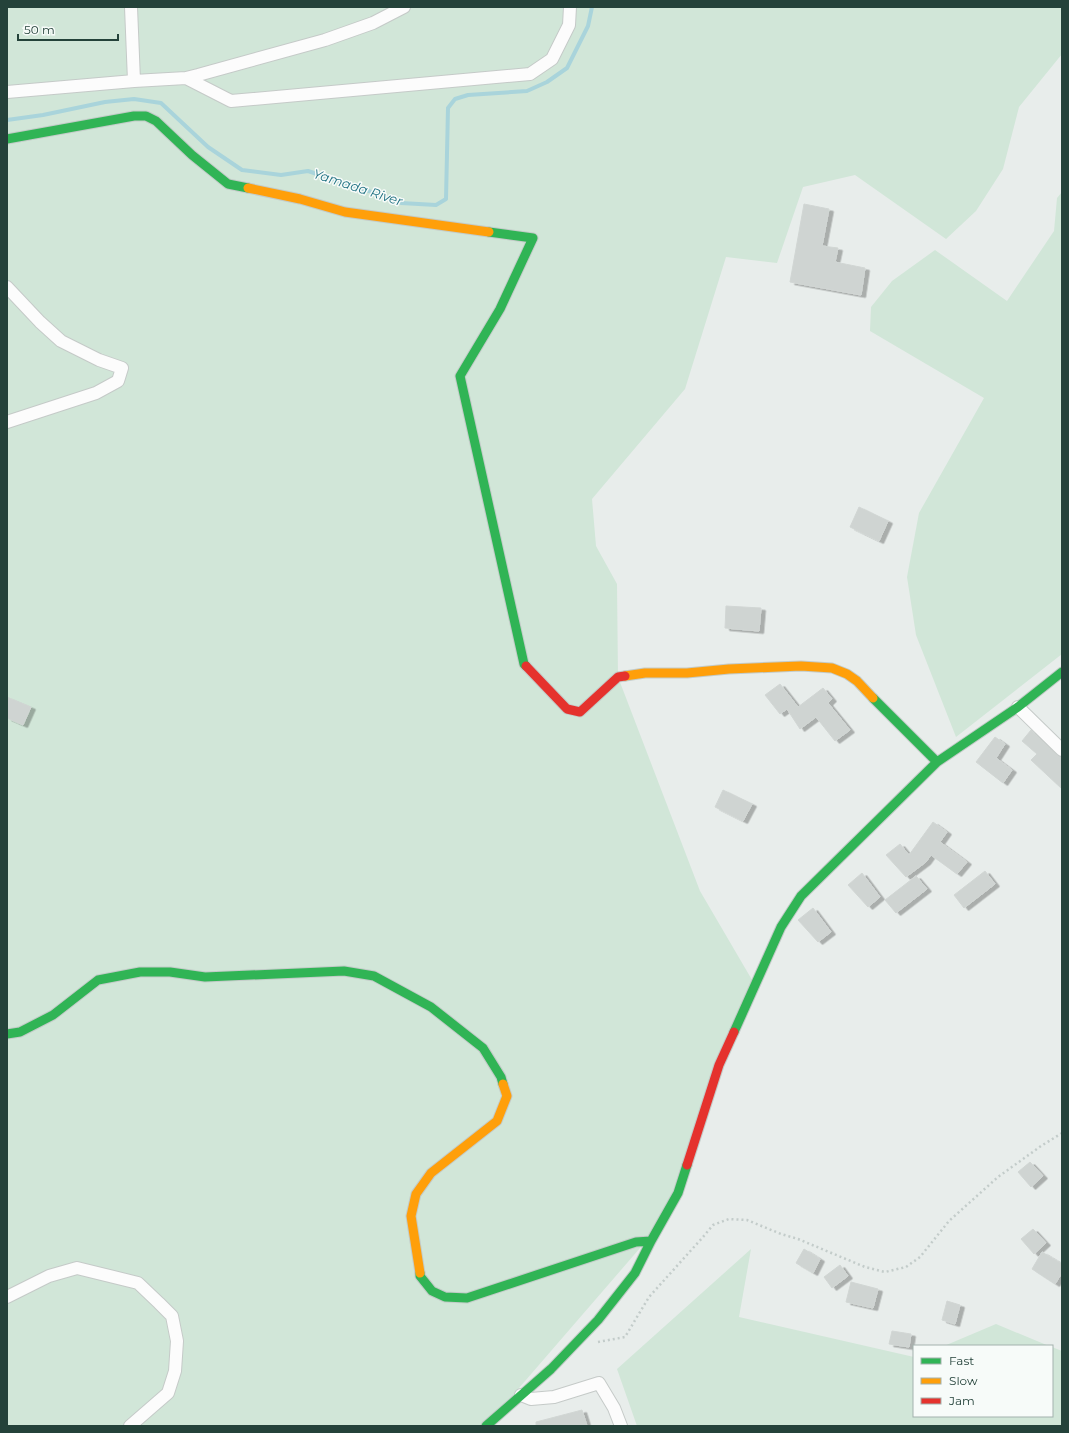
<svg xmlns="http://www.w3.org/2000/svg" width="1069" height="1433" font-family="Montserrat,sans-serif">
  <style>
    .green { fill: #d1e6d8 }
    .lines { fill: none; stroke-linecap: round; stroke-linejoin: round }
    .stream { stroke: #a9d4db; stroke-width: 4 }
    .building { fill: #cfd4d2; stroke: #d1d6d4; filter: url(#shadow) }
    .street-casing { stroke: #c5cac8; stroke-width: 14 }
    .fast-casing { stroke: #c3cbc8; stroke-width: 11 }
    .slow-casing { stroke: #c3cbc8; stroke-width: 11 }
    .jam-casing { stroke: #c3cbc8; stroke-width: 11 }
    .path { stroke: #c3ccca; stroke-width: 2.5; stroke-dasharray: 2 3; stroke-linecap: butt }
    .street { stroke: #fcfcfc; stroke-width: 12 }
    .fast { stroke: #30b455; stroke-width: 9 }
    .slow { stroke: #ff9f0a; stroke-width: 9 }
    .jam { stroke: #e5322d; stroke-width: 9 }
    .labels { text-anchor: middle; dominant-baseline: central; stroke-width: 3; stroke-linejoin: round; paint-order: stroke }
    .water-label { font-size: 13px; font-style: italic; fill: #1c6f80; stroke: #f7fbf9 }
  </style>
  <defs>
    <filter id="shadow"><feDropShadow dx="4.5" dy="2.5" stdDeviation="0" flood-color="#0004"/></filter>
  </defs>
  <rect width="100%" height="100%" fill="#e8edeb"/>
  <path class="green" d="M7,7H1062V54L1019,107L1003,169L976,211L946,239L855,175L803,187L777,263L726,257L685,389L592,499L596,546L617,584L618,677L700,891L755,985L659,1226L488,1424L489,1426H7Z
    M1062,192V654L956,737L916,635L907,577L919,513L984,398L870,331L871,307L892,281L935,250L1007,301L1054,231L1057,198Z
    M751,1249L739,1317L914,1357V1416H1052V1347L1062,1351V1426H637L617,1369Z
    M996,1324L1049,1346H944Z"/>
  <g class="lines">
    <path class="stream" d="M7,120L43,115L105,102L134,99L161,103L208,147L242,170L281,175L308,171L369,191L401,203L436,205L446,199L448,108L455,99L468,95L527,91L547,82L567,68L588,26L592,7"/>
  </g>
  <path class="building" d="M804,204L829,209L822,246L838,248L835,262L865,268L861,295L790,282Z
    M859,507L888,521L879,541L850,527Z
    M726,606L761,608L759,631L725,628Z
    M780,684L798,707L823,688L832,699L828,703L850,730L835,741L816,717L800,729L787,709L780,714L765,695Z
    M7,697L31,707L23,725L7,718Z
    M1031,730L1057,755L1062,758V789L1031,760L1037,754L1022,741Z
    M995,737L1005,744L996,758L1012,770L1003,783L976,762Z
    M723,790L752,804L743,821L715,807Z
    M933,822L947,832L940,842L967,862L957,874L931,855L926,862L906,877L886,855L900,844L909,855Z
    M985,871L995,884L964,908L954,895Z
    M862,873L880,897L868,907L848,885Z
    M916,876L927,889L896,913L885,900Z
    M813,908L831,932L818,942L798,920Z
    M1030,1162L1043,1176L1031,1187L1018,1172Z
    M1033,1229L1046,1243L1034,1254L1021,1239Z
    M804,1249L820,1259L813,1273L796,1263Z
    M1042,1252L1062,1264V1273L1055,1284L1032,1269Z
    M840,1265L848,1276L832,1288L824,1277Z
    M851,1282L878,1289L873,1308L846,1302Z
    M947,1301L960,1305L955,1324L942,1320Z
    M892,1331L911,1334L909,1347L889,1344Z
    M582,1410L587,1426H536V1422Z"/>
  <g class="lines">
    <g class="street-casing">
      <path id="street" d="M186,78L231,101L530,74L552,59L569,25L570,7
        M134,81L186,78L198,75L325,40L373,23L404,7
        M7,92L134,81L131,7
        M7,287L40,322L61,341L99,360L122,368L118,381L96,393L7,422
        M1018,707L1062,750
        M7,1297L49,1276L77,1268L138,1283L159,1303L172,1316L177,1341L175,1371L168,1393L130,1426
        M521,1395L531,1399L554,1397L599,1383L614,1408L621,1426"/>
    </g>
    <g class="fast-casing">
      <path id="fast" d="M7,139L134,116H146L156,121L192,155L228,184L248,188
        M489,232L533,238L500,309L460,376L524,664L526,666
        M873,698L937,762
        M734,1032L781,927L801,896L937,762L1018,707L1062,672
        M7,1034L20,1032L53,1015L98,980L140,972H170L205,977L344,971L374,976L431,1007L483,1048L501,1077L503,1084
        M420,1273V1276L432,1291L445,1297L467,1298L636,1242L651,1241
        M486,1426L551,1369L598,1320L635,1273L651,1241L678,1193L687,1165"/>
    </g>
    <g class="slow-casing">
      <path id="slow" d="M248,188L300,199L345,212L489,232
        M625,676L645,673H687L729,669L801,666L832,668L847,674L857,681L873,698
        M420,1273L411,1216L416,1194L431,1173L497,1121L507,1096L503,1084"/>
    </g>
    <g class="jam-casing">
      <path id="jam" d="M526,666L567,709L580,712L618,677L625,676
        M687,1165L719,1065L734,1032"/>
    </g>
    <path class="path" d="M598,1342L625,1337L649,1297L703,1237L713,1225L729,1219L747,1220L781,1234L798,1239L865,1267L885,1272L906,1267L920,1257L949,1221L998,1177L1041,1146L1062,1133"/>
    <use href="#street" class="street"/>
    <use href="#fast" class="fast"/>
    <use href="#slow" class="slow"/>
    <use href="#jam" class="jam"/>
  </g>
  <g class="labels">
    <g class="water-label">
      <text transform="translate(358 187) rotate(18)">Yamada River</text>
    </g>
  </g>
  <rect width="1069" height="1433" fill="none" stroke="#24423a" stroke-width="16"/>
  <rect x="913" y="1345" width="140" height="72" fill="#f7fbf9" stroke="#a3b1ad"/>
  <rect x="921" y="1358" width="20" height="6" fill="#30b455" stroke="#a3b1ad"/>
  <text x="949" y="1365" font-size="12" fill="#24423a">Fast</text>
  <rect x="921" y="1378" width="20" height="6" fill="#ff9f0a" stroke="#a3b1ad"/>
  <text x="949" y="1385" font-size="12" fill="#24423a">Slow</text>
  <rect x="921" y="1398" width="20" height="6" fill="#e5322d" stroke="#a3b1ad"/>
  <text x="949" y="1405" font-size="12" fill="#24423a">Jam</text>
  <path d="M18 34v6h100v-6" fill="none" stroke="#24423a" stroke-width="2"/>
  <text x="24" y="34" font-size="12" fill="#24423a" stroke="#f7fbf9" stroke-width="3" paint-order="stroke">50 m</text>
</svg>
